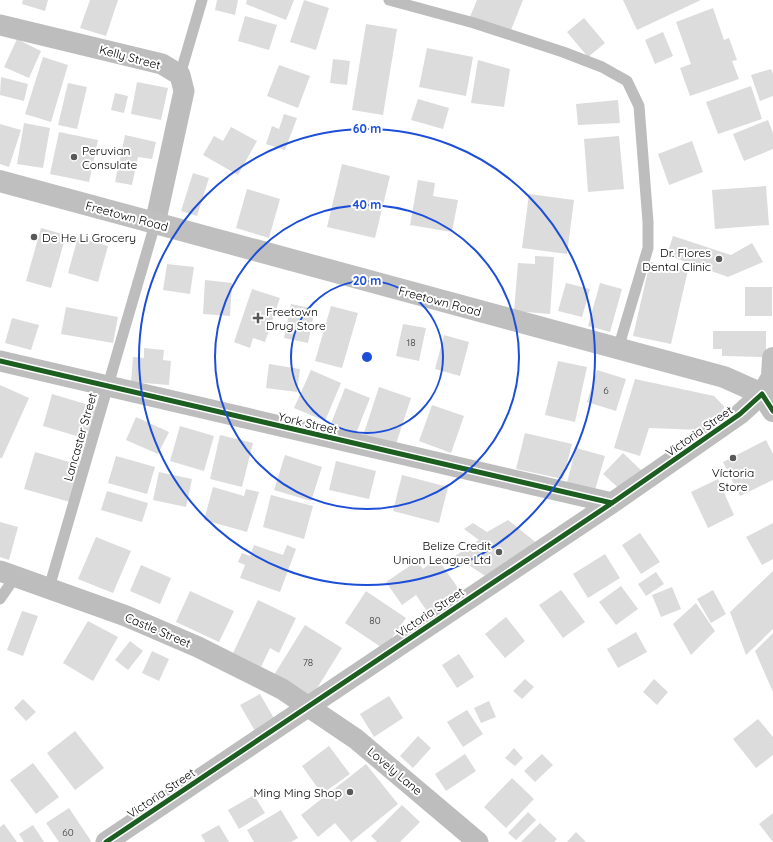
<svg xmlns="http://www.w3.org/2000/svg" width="773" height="842" font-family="Quicksand,sans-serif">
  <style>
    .building { fill: #dcdcdc }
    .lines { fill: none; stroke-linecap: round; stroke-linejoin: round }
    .service { stroke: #bdbdbd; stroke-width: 11 }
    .minor { stroke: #bdbdbd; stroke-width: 21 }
    .tertiary { stroke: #bdbdbd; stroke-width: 22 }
    .secondary { stroke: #bfbfbf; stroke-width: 22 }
    .cycleway-casing { stroke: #fff; stroke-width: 8 }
    .cycleway { stroke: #1b5e20; stroke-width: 5 }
    .ring { fill: none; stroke: #1d4ed8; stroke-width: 2 }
    .poi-dot { fill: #595959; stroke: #fff; stroke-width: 1.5 }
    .labels { text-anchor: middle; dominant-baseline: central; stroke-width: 4; stroke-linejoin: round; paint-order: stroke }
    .number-label { font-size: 10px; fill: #373737 }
    .street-label { font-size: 12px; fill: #000; stroke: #fff }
    .poi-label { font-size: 12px; fill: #000; stroke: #fff; text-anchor: start }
    .centre { fill: #1d4ed8; stroke: #fff; stroke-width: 2 }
    .ring-label { font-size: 12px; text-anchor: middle; font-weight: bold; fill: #1d4ed8; stroke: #fff; stroke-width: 4; stroke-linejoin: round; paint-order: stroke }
  </style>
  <rect width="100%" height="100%" fill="#fff"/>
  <path class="building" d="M23,0H48L45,11L22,4Z
    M90,0H118L106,36L80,28Z
    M217,0H238L235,15L215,10Z
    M247,0H294L286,20L246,4Z
    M304,0L329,8L316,50L290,42Z
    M477,0H523L509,35L469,19Z
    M623,0H701L637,30Z
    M713,8L724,40L729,38L737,60L732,61L739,79L690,96L680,68L691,64L676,22Z
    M245,16L277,25L269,50L238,41Z
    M584,18L605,43L588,57L567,32Z
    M366,24L397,29L383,115L352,110Z
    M663,32L673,56L655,64L645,40Z
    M17,39L41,51L29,78L4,67Z
    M427,48L473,57L466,96L419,87Z
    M43,57L68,65L51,122L25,114Z
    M333,59L350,61L347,85L330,83Z
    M478,60L510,69L504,107L471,103Z
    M279,65L310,76L298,108L267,96Z
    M771,69L773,74V96L760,101L751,75Z
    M1,77L28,84L24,101L0,95Z
    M137,82L168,88L161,120L131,114Z
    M68,83L87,87L77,129L58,125Z
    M751,86L762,119L718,134L706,102Z
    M115,93L128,96L124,113L111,110Z
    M418,99L449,108L443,129L411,120Z
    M618,100L620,123L578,125L576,104Z
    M284,114L297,118L285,150L266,144L272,126L279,129Z
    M768,120L773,133V149L744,161L733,134Z
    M24,123L50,128L43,168L17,164Z
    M0,124L21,130L9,167L0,164Z
    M231,127L257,141L238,175L203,155L214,136L223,141Z
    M59,132L98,140L89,182L50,174Z
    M125,135L156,142L152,159L138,157L132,185L115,182Z
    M619,136L624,189L588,192L584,139Z
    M692,141L703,172L669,185L658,154Z
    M342,164L390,176L375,238L327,227Z
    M193,173L209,178L197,216L181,211Z
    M418,180L435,183L433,196L458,200L452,232L410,225Z
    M766,186L769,225L715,229L712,190Z
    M247,189L280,199L269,238L236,228Z
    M529,194L574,200L567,254L522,248Z
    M41,228L66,235L51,288L26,281Z
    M673,236L731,255L752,243L763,262L728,277L667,255Z
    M78,237L108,246L98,282L68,273Z
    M535,256L554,257L550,314L514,311L518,263L535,264Z
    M650,262L688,270L671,344L633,336Z
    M167,264L194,267L190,294L163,290Z
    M205,280L232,283L230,316L203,314Z
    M566,283L590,289L582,317L558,311Z
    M600,283L622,289L610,332L588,326Z
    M745,287H772V316H745Z
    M252,289L280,298L265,342L253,338L250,348L234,342Z
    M291,304L315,309L308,343L284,338Z
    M331,306L358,313L342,368L315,361Z
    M66,307L118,317L113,343L61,334Z
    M12,318L39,325L31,350L5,343Z
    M403,324L426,328L419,361L396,356Z
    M713,331H766V357L722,356V349H713Z
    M444,335L469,342L460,376L435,369Z
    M144,348L164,350L163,360L171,361L169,385L131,382L133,357L144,358Z
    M558,361L587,367L575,422L545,415Z
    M269,364L300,369L297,392L266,388Z
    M311,370L341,383L325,421L294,408Z
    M597,370L626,379L616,411L587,402Z
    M635,379L714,396L724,406L723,415L700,430L649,428L640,456L614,448Z
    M0,385L29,398L2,458H0Z
    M379,387L411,398L395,447L363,436Z
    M345,388L370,398L355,436L330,426Z
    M52,394L99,408L90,440L43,426Z
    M432,405L464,416L451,453L419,441Z
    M136,417L169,432L158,454L126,440Z
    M180,426L214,436L204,471L170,461Z
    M525,433L572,444L563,479L516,469Z
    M220,435L253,443L242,487L210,479Z
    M766,440L773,454V480L740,496L723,462Z
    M576,448L605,456L595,490L567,482Z
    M35,452L80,465L70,502L24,489Z
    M623,453L643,472L622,491L603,474Z
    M285,455L322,467L311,501L274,490Z
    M116,456L155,467L147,494L108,483Z
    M336,461L376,471L369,499L329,490Z
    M159,472L192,479L186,507L153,500Z
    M402,475L448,487L439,523L393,511Z
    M718,479L734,515L708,528L691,492Z
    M213,487L244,496L246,489L259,492L247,532L204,520Z
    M107,491L148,503L142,522L101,510Z
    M271,495L313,506L304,539L263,527Z
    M508,520L543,548L493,581L455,556L479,540L464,529L473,523L487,532Z
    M0,522L18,527L9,560L0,557Z
    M773,523V559L762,565L746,537Z
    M640,533L660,562L641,574L622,545Z
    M96,537L131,551L113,593L78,579Z
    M254,545L283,555L287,545L296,549L280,592L240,578L245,565L238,562L242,553L250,556Z
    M605,554L620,578L588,598L573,574Z
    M437,558L463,595L431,617L416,595L402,605L386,582L417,561L423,569Z
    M141,565L171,578L160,604L130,591Z
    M773,571V629L746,655L730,612Z
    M656,572L664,584L646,596L638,584Z
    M621,586L638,609L616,625L599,602Z
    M672,587L681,609L661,617L652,595Z
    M561,590L585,622L563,638L539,605Z
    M713,590L726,614L711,623L697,599Z
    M190,591L234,611L219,642L176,622Z
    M366,591L406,618L384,649L345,623Z
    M258,600L296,618L279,653L270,648L261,667L233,653Z
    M696,603L715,631L691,655L673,624Z
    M22,611L38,616L23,656L7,650Z
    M506,617L525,641L505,658L485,634Z
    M88,621L118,637L93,681L63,663Z
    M305,625L342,648L311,698L274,675Z
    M636,632L647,652L618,668L607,649Z
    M773,633V692L755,651Z
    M130,641L143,651L128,670L115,660Z
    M152,651L169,659L159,681L142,673Z
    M459,654L474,677L457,688L442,665Z
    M525,679L534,687L522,699L513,691Z
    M654,679L668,692L657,705L643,692Z
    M260,694L275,720L255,731L240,705Z
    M389,696L403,718L374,737L360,714Z
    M23,699L36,712L26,721L14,708Z
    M489,701L496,717L481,723L474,708Z
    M467,710L483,734L463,747L447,722Z
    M758,719L773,737V755L756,768L733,739Z
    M75,731L104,768L75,790L47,753Z
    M418,736L431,748L413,768L400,756Z
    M329,746L350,774L322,794L302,766Z
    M514,748L523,758L515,766L505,758Z
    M465,754L476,771L446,791L435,774Z
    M542,754L553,765L535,782L524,771Z
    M33,763L59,797L36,814L10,780Z
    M366,764L398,804L351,842L335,823L318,837L301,815Z
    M512,778L534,799L506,828L484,807Z
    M254,795L265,813L239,829L228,810Z
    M402,805L420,822L400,842H377L371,836Z
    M69,808L91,841L90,842H59L46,823Z
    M281,810L298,838L291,842H254L247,830Z
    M528,812L536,820L516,840L508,833Z
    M773,813V842L759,824Z
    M540,823L557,839L554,842H521Z
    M4,824L17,842H0V827Z
    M33,825L44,842H24L19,834Z
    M219,825L229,842H205L201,835Z
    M576,832L586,842H567Z"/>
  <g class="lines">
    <path class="service" d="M389,0L474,23L563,52L602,67L627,81L639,106L648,222V248L618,349
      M180,75L202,0
      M49,588L155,224
      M0,599L15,577"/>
    <path class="minor" d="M0,25L162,64L180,75L184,91L155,224
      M0,361L612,503
      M0,571L126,616L198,647L282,689L356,739L478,842
      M106,842L612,503L740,414L762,394"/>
    <path class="tertiary" d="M762,394L773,411"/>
    <path class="secondary" d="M0,181L724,377L762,394L772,377L773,358"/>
    <g class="cycleway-casing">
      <path id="cycleway" d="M0,361L612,503
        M106,842L612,503L740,414L762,394L773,411"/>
    </g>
    <use href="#cycleway" class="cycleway"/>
  </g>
  <g class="ring">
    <circle cx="367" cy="357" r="76"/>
    <circle cx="367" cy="357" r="152"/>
    <circle cx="367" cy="357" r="228"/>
  </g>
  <g class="poi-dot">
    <circle cx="74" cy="157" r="4"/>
    <circle cx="34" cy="237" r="4"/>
    <circle cx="719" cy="259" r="4"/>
    <path d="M256 312h4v4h4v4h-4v4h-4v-4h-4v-4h4z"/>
    <circle cx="733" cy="458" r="4"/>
    <circle cx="499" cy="552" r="4"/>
    <circle cx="350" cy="792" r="4"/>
  </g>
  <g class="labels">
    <g class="number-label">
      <text x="411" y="342">18</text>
      <text x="606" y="390">6</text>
      <text x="375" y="620">80</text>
      <text x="308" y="662">78</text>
      <text x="68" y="832">60</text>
    </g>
    <g class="street-label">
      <text transform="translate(130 57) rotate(15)">Kelly Street</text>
      <text transform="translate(127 216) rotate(15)">Freetown Road</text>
      <text transform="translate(440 301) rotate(15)">Freetown Road</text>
      <text transform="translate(308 423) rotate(13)">York Street</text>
      <text transform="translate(699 431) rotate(-35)">Victoria Street</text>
      <text transform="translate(80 437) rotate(-74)">Lancaster Street</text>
      <text transform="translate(430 612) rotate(-34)">Victoria Street</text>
      <text transform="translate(158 630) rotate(23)">Castle Street</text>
      <text transform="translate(395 771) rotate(40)">Lovely Lane</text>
      <text transform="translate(161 793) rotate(-34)">Victoria Street</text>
    </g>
    <g class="poi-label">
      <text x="82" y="150">Peruvian<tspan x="82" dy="14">Consulate</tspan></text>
      <text x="42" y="237">De He Li Grocery</text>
      <text x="711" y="252" text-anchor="end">Dr. Flores<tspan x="711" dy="14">Dental Clinic</tspan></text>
      <text x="266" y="311">Freetown<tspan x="266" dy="14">Drug Store</tspan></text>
      <text x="733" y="472" text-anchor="middle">Víctoria<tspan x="733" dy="14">Store</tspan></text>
      <text x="491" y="545" text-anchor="end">Belize Credit<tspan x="491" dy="14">Union League Ltd</tspan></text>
      <text x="342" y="792" text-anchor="end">Ming Ming Shop</text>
    </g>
  </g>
  <circle cx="367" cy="357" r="6" class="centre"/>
  <g class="ring-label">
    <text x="367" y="133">60 m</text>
    <text x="367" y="209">40 m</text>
    <text x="367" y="285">20 m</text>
  </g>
</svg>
